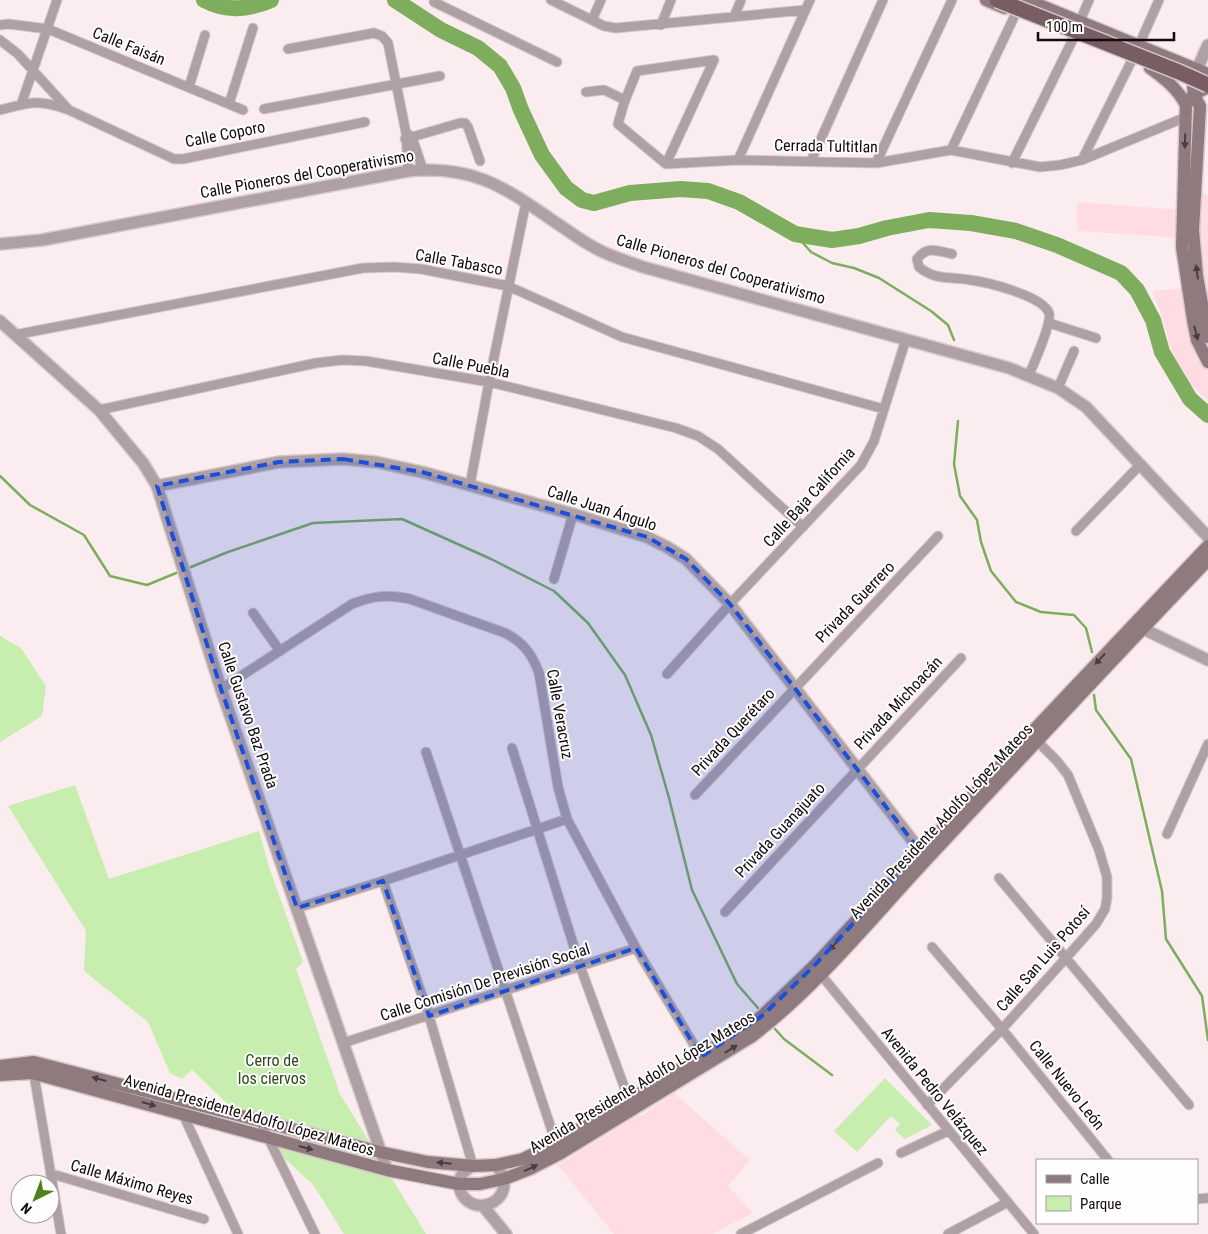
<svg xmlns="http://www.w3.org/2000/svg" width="1208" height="1234" font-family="'Roboto Condensed',sans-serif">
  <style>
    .built { fill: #ffdce2 }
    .green { fill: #c7edaf }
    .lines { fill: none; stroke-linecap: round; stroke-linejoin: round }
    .stream { stroke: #7dad5d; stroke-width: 2.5 }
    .river { stroke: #7dad5d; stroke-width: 16 }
    .minor-casing { stroke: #d6c9cb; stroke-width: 11 }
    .tertiary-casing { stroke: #d6c9cb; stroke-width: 14 }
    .secondary-casing { stroke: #d6c9cb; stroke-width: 15 }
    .minor { stroke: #afa0a3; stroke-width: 9 }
    .tertiary { stroke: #afa0a3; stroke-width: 11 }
    .secondary { stroke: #8f7a7e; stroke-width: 12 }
    .primary-bridge-casing { stroke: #d6c9cb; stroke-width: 18; stroke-linecap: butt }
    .primary-bridge { stroke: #785e63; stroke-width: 15 }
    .oneway { fill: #4b3c3f }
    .marked { fill: #1d4ed8; fill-opacity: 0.2; stroke: #1d4ed8; stroke-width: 4; stroke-dasharray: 10 6; stroke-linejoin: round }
    .labels { text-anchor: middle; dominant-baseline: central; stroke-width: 4; stroke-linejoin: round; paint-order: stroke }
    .street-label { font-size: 16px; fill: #14090b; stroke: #fefefe }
    .park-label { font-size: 16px; fill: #2a4910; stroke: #fefefe }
  </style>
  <rect width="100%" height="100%" fill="#fbedef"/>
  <path class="built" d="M1196,189L1208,196V337Z
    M1077,202L1183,210L1182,238L1077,231Z
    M1188,288L1208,362V400L1189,383L1177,362L1169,344L1162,316L1152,291Z
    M674,1093L750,1160L728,1186L753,1213L712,1234H614L558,1165L639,1115L642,1116Z"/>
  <path class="green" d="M0,636L21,648L46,686L42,716L0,742Z
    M75,785L109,879L259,831L269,867L303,962L296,969L340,1094L426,1234H344L314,1186L192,1070L182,1079L170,1073L148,1022L84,971L86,931L8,806Z
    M885,1078L932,1125L905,1139L895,1130L900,1124L891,1116L857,1152L834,1131Z"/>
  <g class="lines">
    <path class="stream" d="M795,234L811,252L832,263L854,268L879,278L931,311L948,325L954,340
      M958,421L954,464L960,496L977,520L981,542L991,571L1016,602L1041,612L1074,615L1086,628L1092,652
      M0,476L30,505L84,535L110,576L147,585L181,571
      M186,569L228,552L313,523L402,519L491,559L554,591L588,623L625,675L651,735L669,798L692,890L737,984L758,1008
      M1094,695L1096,710L1131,759L1162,891L1166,939L1202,996L1208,1040
      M775,1029L784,1039L832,1075"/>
    <path class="river" d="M204,0C227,12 247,10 271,0
      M395,0L441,30L478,48L500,66L513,88L521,110L542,155L566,188L582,200L594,203L630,193L681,189L708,191L739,202L795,234L832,240L859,236L887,228L929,220L971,223L1016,231L1057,245L1121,273L1137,290L1153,320L1162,352L1190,399L1208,415"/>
    <g class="minor-casing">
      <path id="minor" d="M435,0L434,2L557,62
        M551,0L604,26L616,28L805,10
        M734,17L741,0
        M592,20L601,0
        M1080,21L1089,0
        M0,25L9,24L48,29L243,110
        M661,25L671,0
        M0,40L18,54L68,109
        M1139,45L1159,0
        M288,49L374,33L382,36L388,43L406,133L408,171
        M714,60L637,71L624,103L618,124L666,164L738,160L876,163L951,150L1040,167L1060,165L1082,160L1186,117
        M189,87L205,35
        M586,92L604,90L623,99L624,103
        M229,104L253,28
        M21,105L57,0
        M264,109L440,76
        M0,110C32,102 38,99 69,110L174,159H183L365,122
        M408,134L412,137L423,170
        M405,139L460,123H465L468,127L480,161
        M951,150L1016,13
        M738,160L810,0
        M1082,160L1132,60
        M811,161L883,0
        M876,163L952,0
        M1012,163L1074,37
        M666,164L714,60
        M952,254C937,251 928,245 917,259L919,267C936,281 949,276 970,280C987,282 1043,296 1049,313C1052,323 1034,363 1029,375
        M1049,323L1096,338
        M14,335L363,268L394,267L421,269L508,286L622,337L884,409
        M1058,388L1074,351
        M99,410L316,363L342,360L366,361L489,382L676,428L698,436L718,449L803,527
        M470,485L489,382L526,202
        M1076,531L1141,464
        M554,579L573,514
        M253,613L280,651
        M667,674L730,604L861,465L874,441L906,339
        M221,689L352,604C373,596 387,594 410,599L505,633C523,642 532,654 539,673L558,787L567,819L636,948L703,1060
        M512,748L580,966L629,1100
        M426,752L556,1143
        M695,795L938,536
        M1167,834L1208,744
        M999,878L1189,1105
        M383,881L429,1016L473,1166
        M297,908L383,881L567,819
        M725,912L961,658
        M932,947L1002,1029L1108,1160
        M817,970L1034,1234
        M343,1043L636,948
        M33,1069L61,1234
        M927,1105L1002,1029L1066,958L1096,924L1105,909L1107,898V877L1099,850L1068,775L1057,761L1034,738
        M182,1112L238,1234
        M260,1121L315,1234
        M901,1153L948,1131
        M52,1174L204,1219
        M1197,1199L1208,1198
        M741,1234L878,1163
        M948,1234L1008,1202"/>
    </g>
    <g class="tertiary-casing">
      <path id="tertiary" d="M1197,69L1208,45
        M0,244L42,240L408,171C476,165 505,188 558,224C571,233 583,242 597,249C612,257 627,261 643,267L1009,368L1058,388L1086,407L1208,537
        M0,321L99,410L143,463L157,486L221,689L387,1170
        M157,486L279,462L343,459L376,462L422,472L573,514L647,537L667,547L686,559L730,604L926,858
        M1135,625L1208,660
        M473,1166C445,1178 464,1213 489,1204C495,1202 501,1197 503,1190C506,1180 502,1173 496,1165
        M483,1206L506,1234"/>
    </g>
    <g class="secondary-casing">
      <path id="secondary" d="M986,0L1005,8
        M1027,0L1208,74
        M1150,68C1165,79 1177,88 1186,105
        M1197,69C1192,86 1191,91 1200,106L1193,230L1197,276L1208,337
        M1208,87L1193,95L1186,105L1182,247L1193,320L1197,340L1208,362
        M0,1066L34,1062L380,1152L428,1162L473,1166L496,1165L523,1159L556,1143L629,1100L743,1030L762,1016L814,966L1030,734L1208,546
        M0,1075L32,1073L387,1170L459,1184H480L504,1179L530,1169L561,1153L751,1037C818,986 871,919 929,857C1021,758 1114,658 1208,560"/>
    </g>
    <use href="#minor" class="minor"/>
    <use href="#tertiary" class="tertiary"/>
    <use href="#secondary" class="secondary"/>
    <g class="primary-bridge-casing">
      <path id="primary-bridge" d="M997,0L1179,72L1208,85"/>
    </g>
    <use href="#primary-bridge" class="primary-bridge"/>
  </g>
  <defs><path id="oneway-solid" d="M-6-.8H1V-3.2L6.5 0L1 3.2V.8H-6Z" transform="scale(1.25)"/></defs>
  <g class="oneway">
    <use href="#oneway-solid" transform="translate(1185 141) rotate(92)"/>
    <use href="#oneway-solid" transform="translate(1197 272) rotate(-97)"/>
    <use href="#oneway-solid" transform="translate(1196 333) rotate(76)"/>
    <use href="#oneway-solid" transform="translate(1100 659) rotate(133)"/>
    <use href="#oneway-solid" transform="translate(834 945) rotate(133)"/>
    <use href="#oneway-solid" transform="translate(731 1049) rotate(-31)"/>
    <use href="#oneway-solid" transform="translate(99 1079) rotate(-165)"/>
    <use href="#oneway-solid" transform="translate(149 1104) rotate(16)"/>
    <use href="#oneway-solid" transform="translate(306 1148) rotate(15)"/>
    <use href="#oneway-solid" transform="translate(444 1163) rotate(-174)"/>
    <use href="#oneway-solid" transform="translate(531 1168) rotate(-25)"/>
  </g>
  <path class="marked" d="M343,459L422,472L647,537L686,559L730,604L920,851L814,966L762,1016L701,1057L636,948L429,1016L383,881L297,908L221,689L157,486L279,462Z"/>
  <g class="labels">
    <g class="street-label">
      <text transform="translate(129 46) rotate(22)">Calle Faisán</text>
      <text transform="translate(225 134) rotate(-11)">Calle Coporo</text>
      <text transform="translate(826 146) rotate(1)">Cerrada Tultitlan</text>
      <text transform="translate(307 174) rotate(-10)">Calle Pioneros del Cooperativismo</text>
      <text transform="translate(459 262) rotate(10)">Calle Tabasco</text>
      <text transform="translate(721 269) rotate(16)">Calle Pioneros del Cooperativismo</text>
      <text transform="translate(471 365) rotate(11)">Calle Puebla</text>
      <text transform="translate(809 497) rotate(-48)">Calle Baja California</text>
      <text transform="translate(602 508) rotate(18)">Calle Juan Ángulo</text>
      <text transform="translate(855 602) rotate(-46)">Privada Guerrero</text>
      <text transform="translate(898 703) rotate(-47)">Privada Michoacán</text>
      <text transform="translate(560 714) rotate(80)">Calle Veracruz</text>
      <text transform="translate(248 715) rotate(71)">Calle Gustavo Baz Prada</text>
      <text transform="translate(733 732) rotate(-47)">Privada Querétaro</text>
      <text transform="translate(941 821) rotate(-47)">Avenida Presidente Adolfo López Mateos</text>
      <text transform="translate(780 830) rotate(-47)">Privada Guanajuato</text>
      <text transform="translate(1043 959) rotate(-49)">Calle San Luis Potosí</text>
      <text transform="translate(485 982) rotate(-18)">Calle Comisión De Previsión Social</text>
      <text transform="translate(642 1082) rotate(-31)">Avenida Presidente Adolfo López Mateos</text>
      <text transform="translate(1067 1085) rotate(51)">Calle Nuevo León</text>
      <text transform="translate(935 1091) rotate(51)">Avenida Pedro Velázquez</text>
      <text transform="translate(249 1115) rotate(16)">Avenida Presidente Adolfo López Mateos</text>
      <text transform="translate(132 1182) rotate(16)">Calle Máximo Reyes</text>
    </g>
    <g class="park-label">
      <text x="272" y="1060">Cerro de<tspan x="272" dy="18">los ciervos</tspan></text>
    </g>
  </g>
  <rect x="1036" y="1159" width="162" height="65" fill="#fefefe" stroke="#a09c9d"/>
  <rect x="1046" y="1175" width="25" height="8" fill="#8f7a7e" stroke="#a09c9d"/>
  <text x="1080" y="1184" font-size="15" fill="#14090b">Calle</text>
  <rect x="1046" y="1196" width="25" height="15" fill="#c7edaf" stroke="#a09c9d"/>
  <text x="1080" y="1209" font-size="15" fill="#14090b">Parque</text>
  <g transform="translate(35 1199) rotate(222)"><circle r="24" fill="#fefefe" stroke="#a09c9d"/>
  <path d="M0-4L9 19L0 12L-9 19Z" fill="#4c8219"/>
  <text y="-8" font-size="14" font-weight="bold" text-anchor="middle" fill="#14090b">N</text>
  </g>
  <path d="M1038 32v8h136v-8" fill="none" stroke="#14090b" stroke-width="2.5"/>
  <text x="1046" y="32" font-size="15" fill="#14090b" stroke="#fefefe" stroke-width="4" paint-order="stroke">100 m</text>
</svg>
